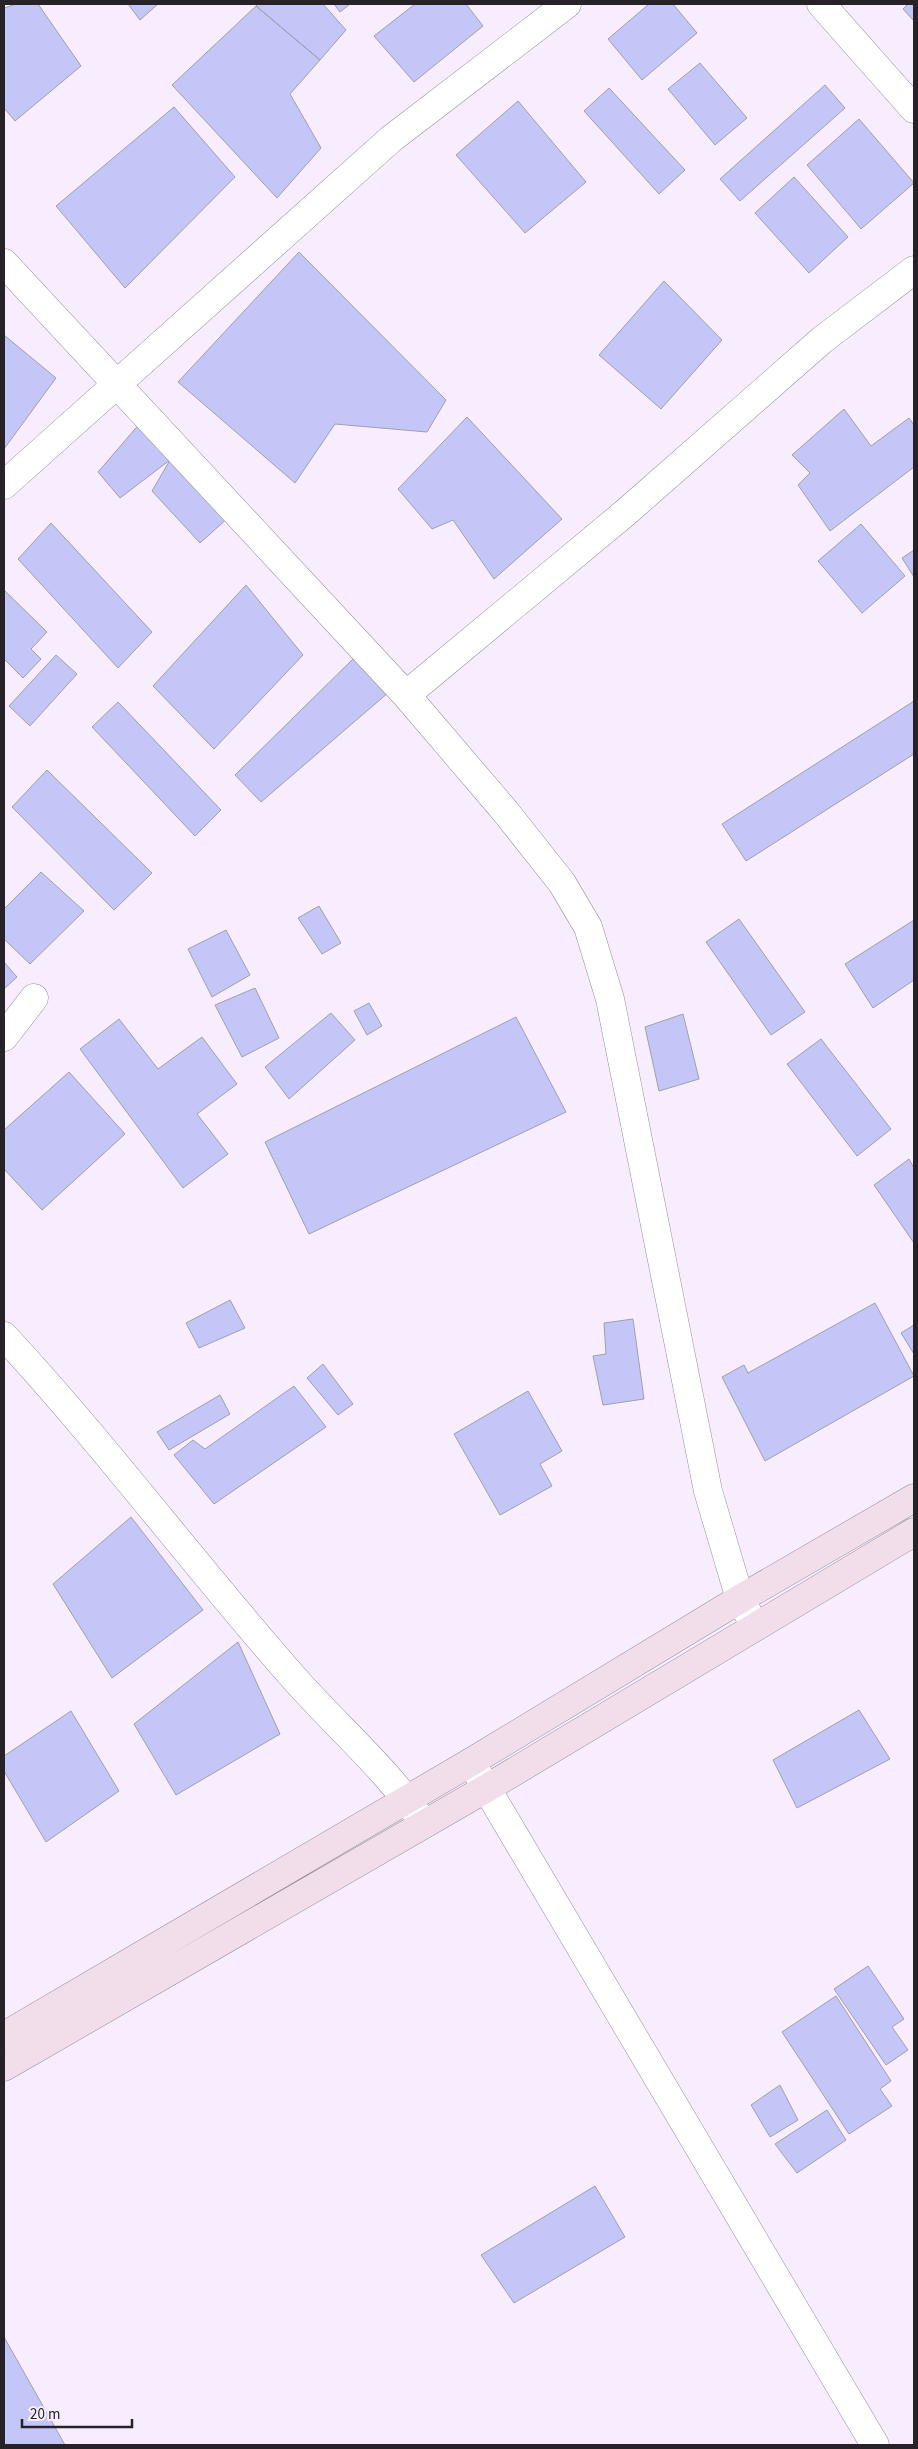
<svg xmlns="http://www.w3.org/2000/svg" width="918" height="2449" font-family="'Source Sans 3',sans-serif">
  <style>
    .building { fill: #c4c6f8; stroke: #9e9fb0 }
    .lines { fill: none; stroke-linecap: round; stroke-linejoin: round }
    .street-casing { stroke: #968d9c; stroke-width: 29 }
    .secondary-casing { stroke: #968d9c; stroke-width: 29 }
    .street { stroke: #fff; stroke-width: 28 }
    .secondary { stroke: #f2deeb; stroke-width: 28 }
  </style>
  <rect width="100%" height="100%" fill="#f7edfe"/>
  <path class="building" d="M16,4H38L81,66L15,121L4,108V8Z
    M128,4H158L140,20Z
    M258,4H323L346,30L320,60L256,6Z
    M334,4H350L340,12Z
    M415,4H466L483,26L414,82L374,36Z
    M649,4H673L697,33L642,80L608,39Z
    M908,4H914V21L903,9Z
    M256,6L320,60L290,94L321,148L277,198L172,85Z
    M700,63L747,118L715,145L668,89Z
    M825,85L845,108L740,201L720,179Z
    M609,88L685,170L659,194L584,111Z
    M518,101L586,182L525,233L456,155Z
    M174,107L235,177L125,288L56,206Z
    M859,119L914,183L861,229L807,165Z
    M794,177L848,237L809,273L755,213Z
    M299,252L446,400L427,432L335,424L295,483L178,382Z
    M664,281L722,340L661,409L599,355Z
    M4,335L56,378L4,449Z
    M844,409L871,446L909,418L914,425V467L830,531L798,485L810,473L792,455Z
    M467,417L562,519L494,579L453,520L432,529L398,489Z
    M141,422L170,460L120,498L98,472Z
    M170,460L229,517L200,543L152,491Z
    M51,523L152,632L118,668L18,559Z
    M861,524L905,576L862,613L818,561Z
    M914,550V577L902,558Z
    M246,585L303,655L214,749L153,686Z
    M4,590L47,632L31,649L41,659L23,678L4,659Z
    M56,655L77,674L30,726L9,706Z
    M356,656L389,692L261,802L235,775Z
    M914,701V754L746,861L722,824Z
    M118,702L221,810L195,836L92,727Z
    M47,770L152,873L114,910L12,807Z
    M41,872L84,911L30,964L4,939V909Z
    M319,906L341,943L322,954L298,918Z
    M739,919L805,1012L771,1035L706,942Z
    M914,920V980L873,1008L845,964Z
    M226,930L250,975L212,997L188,949Z
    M4,962L17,977L4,989Z
    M255,988L279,1038L242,1057L215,1005Z
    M369,1003L382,1026L367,1035L354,1011Z
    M331,1013L355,1040L289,1099L265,1067Z
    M683,1014L699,1079L659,1091L645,1027Z
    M516,1017L566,1112L309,1234L265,1142Z
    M119,1019L158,1069L202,1037L237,1084L197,1114L228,1154L183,1188L80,1049Z
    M821,1039L891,1129L857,1156L787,1064Z
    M69,1072L125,1134L42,1210L4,1169V1130Z
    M909,1159L914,1168V1243L874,1185Z
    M230,1300L245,1328L199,1348L186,1323Z
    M875,1303L914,1376L765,1461L722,1377L744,1365L748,1373Z
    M633,1319L644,1399L603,1405L593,1356L606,1354L604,1323Z
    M914,1325V1354L901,1333Z
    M323,1364L353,1404L338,1415L307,1378Z
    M294,1386L326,1427L214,1504L174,1455L193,1440L205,1449Z
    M528,1391L562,1451L540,1464L552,1486L500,1515L454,1434Z
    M220,1395L230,1414L169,1450L157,1432Z
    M131,1517L203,1610L112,1678L53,1584Z
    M238,1642L280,1734L176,1795L134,1724Z
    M859,1710L890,1759L797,1808L773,1760Z
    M71,1711L119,1791L46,1842L4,1771V1756Z
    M868,1966L904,2019L892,2027L908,2050L886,2065L834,1989Z
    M836,1996L891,2081L880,2089L892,2106L849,2134L782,2032Z
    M780,2085L798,2120L770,2137L751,2105Z
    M827,2110L846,2140L797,2173L775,2144Z
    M595,2186L625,2237L514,2303L481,2255Z
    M4,2337L65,2445H4Z"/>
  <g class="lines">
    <g class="street-casing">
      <path id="street" d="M821,4L914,109
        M4,263L406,695L505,811L562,883L588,927L610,999L708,1491L740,1599L755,1626
        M4,485L391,139L567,4
        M406,695L625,513L822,340L914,270
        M4,1037L34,998
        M4,1336C106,1446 195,1566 294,1678C337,1727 388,1770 424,1824
        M471,1762L875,2445"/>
    </g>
    <g class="secondary-casing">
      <path id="secondary" d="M4,2036L471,1762L740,1599L914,1498
        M4,2067L487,1788L914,1532"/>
    </g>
    <use href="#street" class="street"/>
    <use href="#secondary" class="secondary"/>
  </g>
  <rect width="918" height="2449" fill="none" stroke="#262228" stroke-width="10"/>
  <path d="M22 2419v8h110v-8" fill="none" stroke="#262228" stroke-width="2.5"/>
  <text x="30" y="2419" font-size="15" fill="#262228" stroke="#f7edfe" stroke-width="4" paint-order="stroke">20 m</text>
</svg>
